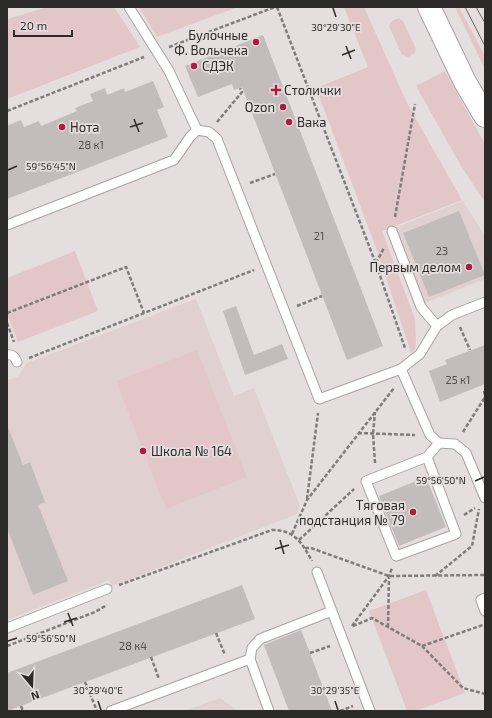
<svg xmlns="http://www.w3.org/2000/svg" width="492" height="718" font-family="'Exo 2',sans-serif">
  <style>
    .built { fill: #e0d0d0 }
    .green { fill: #e3c7c8 }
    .building { fill: #c3bcbc }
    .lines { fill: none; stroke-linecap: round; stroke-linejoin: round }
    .lane-casing { stroke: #a9a2a2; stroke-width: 11 }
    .secondary-casing { stroke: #a9a2a2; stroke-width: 24 }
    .path { stroke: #817c7c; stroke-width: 2.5; stroke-dasharray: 4 2; stroke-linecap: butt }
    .lane { stroke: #fff; stroke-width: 9 }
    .secondary { stroke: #fff; stroke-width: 22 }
    .tram { stroke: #696565; stroke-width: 1 }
    .ticks { fill: none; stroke: #2d2a2a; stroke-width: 1.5 }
    .poi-dot { fill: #b01c41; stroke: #e5dede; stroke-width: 1.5 }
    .labels { text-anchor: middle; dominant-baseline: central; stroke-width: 3.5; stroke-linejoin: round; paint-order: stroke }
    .number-label { font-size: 11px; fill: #524e4e }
    .poi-label { font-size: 13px; fill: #2d2a2a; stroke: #e5dede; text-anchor: start }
    .ticks-label { font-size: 10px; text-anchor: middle; fill: #2d2a2a; stroke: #e5dede; stroke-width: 3.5; stroke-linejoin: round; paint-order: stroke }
  </style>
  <rect width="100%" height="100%" fill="#e5dede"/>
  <path class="built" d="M463,201L485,236V279L415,307L387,231Z
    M196,299L234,396L254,388L300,506L297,514L112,586L109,580L7,620V380L17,377L27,363Z
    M220,698L238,711H184Z"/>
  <path class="green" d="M48,7H114L140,47L7,99V19Z
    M139,7H238L157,37Z
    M344,7H364L407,103L462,200L382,231L415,319L416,343L415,349L411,353L378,253L316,88L368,67Z
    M455,7H459L485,56V69Z
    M399,18L403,21L416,49L415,53L408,57L402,55L389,26L392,21Z
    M445,71L485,144V202L461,166L416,86Z
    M75,251L98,311L18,342L7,314V278Z
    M197,350L247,477L166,509L116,381Z
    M426,590L465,693L415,711H407L369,611Z"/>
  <path class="building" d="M263,35L383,346L347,360L242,87L234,90L232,84L198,97L185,66Z
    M153,81L164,107L157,110L168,137L7,199V126L21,120L24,127L39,121L41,126L77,111L75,108L93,101L90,94L105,88L107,95L124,88L125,92Z
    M459,211L485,275L429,297L403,233Z
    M236,306L254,355L282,344L288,359L245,375L223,311Z
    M485,345V384L440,402L429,371L447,364L445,360Z
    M7,427H8L23,465L30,462L45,502L38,505L68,581L33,595L7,528Z
    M426,477L446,527L399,546L379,496Z
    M242,585L255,619L7,711V673Z
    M301,630L310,653L332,711H289L264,645Z"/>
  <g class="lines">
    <g class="lane-casing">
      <path id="lane" d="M129,7L169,71L197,130
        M7,225L174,160L190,137L197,130L209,132L217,139L319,399L401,369L420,354L437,326L452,315L485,302
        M392,231L421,307L437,326
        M7,355C13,354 15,357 17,362
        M401,369L430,435L439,443L455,444L466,453L485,498
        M427,457L456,534L396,556L366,481L427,457L439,443
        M317,572L370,711
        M485,598L481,600L485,611
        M7,628L107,589
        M250,659L269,711
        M111,711L250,659L252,648L260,639L332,611"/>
    </g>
    <g class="secondary-casing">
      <path id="secondary" d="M429,7L465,82L485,116"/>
    </g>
    <path class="path" d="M277,7L376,264L405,348
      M169,47L275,7
      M7,111L144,57
      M217,122L242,92L240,88
      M250,183L275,174
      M395,217L415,104
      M376,263L384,248
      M297,306L322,296
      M7,313L126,267L144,313
      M7,323L14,342
      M460,327L470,350
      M29,358L254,270
      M484,391L485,395
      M463,432L485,397
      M358,433L415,435
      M375,463L373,434L375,412
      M307,499L318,413
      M464,515L475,508
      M292,534L307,500L394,388
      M299,540L354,489
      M305,548H311L389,576L485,575
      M435,576L472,546L479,509
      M119,585L272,530C295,530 302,543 312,561
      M352,626L389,576L392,568
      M353,626L372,618L422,646L463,688L485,694
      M388,627L389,578
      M216,633L225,655
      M7,646L95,612L107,605
      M422,646L483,625
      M310,653L330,646
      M151,657L159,679
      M85,682L97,711
      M21,706L23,711
      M340,711L353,706"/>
    <use href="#lane" class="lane"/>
    <use href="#secondary" class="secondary"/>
    <path class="tram" d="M465,7L485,46
      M476,7L485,23"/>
  </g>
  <path class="ticks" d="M333,8L336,17M346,46L351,59M342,55L355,50M134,119L139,132M130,127L143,123M8,170L17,166M475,481L484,477M280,540L284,554M275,549L289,545M68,613L73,626M64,622L77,618M8,641L17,638M98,701L101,710M335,701L338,710"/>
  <g class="poi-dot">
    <circle cx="256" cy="42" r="4"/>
    <circle cx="194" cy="66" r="4"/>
    <path d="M274 84h4v4h4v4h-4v4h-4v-4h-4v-4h4z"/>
    <circle cx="283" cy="107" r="4"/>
    <circle cx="289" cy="122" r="4"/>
    <circle cx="62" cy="127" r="4"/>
    <circle cx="469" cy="267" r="4"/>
    <circle cx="143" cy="451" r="4"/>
    <circle cx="413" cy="512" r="4"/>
  </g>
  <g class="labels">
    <g class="number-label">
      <text x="91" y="144">28 к1</text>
      <text x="319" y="235">21</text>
      <text x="442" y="250">23</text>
      <text x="458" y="379">25 к1</text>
      <text x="133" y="645">28 к4</text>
    </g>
    <g class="poi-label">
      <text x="248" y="35" text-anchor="end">Булочные<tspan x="248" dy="15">Ф. Вольчека</tspan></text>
      <text x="202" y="66">СДЭК</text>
      <text x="284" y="90">Столички</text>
      <text x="275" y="107" text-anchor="end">Ozon</text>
      <text x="297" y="122">Вака</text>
      <text x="70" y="127">Нота</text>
      <text x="461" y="267" text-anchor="end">Первым делом</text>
      <text x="151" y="451">Школа № 164</text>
      <text x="405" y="505" text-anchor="end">Тяговая<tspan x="405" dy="15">подстанция № 79</tspan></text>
    </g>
  </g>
  <g class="ticks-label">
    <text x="336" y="31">30°29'30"E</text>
    <text x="51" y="170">59°56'45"N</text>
    <text x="441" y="484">59°56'50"N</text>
    <text x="51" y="642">59°56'50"N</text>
    <text x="98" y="694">30°29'40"E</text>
    <text x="335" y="694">30°29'35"E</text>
  </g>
  <rect width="492" height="718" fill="none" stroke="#2d2a2a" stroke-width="16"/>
  <g transform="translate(32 686) rotate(161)" stroke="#e5dede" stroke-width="3" paint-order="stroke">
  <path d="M0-3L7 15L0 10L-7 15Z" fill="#2d2a2a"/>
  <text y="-6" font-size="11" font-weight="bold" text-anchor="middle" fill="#2d2a2a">N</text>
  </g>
  <path d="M14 30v6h58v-6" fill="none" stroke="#2d2a2a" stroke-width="2"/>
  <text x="20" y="30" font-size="12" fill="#2d2a2a" stroke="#e5dede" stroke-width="3" paint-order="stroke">20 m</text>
</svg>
